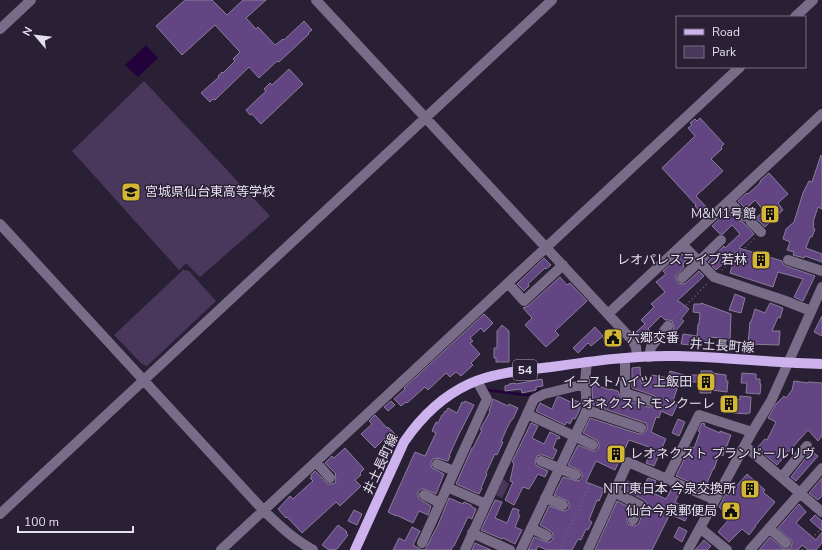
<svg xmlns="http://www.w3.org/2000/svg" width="822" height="550" font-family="'Nunito Sans','Noto Sans JP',sans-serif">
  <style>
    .green { fill: #49375c }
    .water { fill: #23013b }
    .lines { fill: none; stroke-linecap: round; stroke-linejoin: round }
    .stream { stroke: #23013b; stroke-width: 2.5 }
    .building { fill: #644583; stroke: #897d97 }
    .path { stroke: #70687b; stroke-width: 1.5; stroke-dasharray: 1 3; stroke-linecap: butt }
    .minor { stroke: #796c88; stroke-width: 10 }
    .major { stroke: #cdb2ee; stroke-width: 10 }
    .labels { text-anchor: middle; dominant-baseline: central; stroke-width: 3; stroke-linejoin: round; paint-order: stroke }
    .shield { fill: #2a2036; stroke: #aea6b7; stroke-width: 1 }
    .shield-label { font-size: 12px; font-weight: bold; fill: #e6e0ee }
    .poi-label { font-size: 13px; fill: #e6e0ee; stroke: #2a2036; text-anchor: end }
    .street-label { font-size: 13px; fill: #e6e0ee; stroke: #2a2036 }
  </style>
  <rect width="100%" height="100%" fill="#2a2036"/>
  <path class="green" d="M144,81L270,216L200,277L186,263L179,270L72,151Z
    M183,270L189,271L216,301L147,366L142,364L114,335Z
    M503,479L509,484L502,498L496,495Z"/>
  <path class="water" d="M146,45L158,58L138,77L125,65Z"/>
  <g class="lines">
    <path class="stream" d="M487,390L526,395L534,394L540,390"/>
  </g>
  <path class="building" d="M185,0H212L227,15L243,0H266L246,18L256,29L258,27L275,45L283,39L284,40L304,21L312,30L308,33L309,34L279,62L277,61L259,78L249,67L215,100L213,99L210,102L201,93L219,77L218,76L222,72L223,73L235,61L233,59L240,52L215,25L182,55L156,26Z
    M289,69L303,84L261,124L252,114L250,115L246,110L266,91L264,89L270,83L272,85Z
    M700,118L724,144L721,147L722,149L711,159L723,171L696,196L709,210L704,216L695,206L696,205L662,168L695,136L688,128L692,125L690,123L695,119L697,121Z
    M821,155L822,156V209L818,207L813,222L814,223L813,228L815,229L812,237H810L806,248L822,254V262L805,256L804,258L793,255L794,252L787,250L790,242L783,239L786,229L794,222L803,193L809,181L812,182Z
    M769,173L788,194L778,203L783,210L765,227L756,218L764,211L755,200L746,209L738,201L747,193L748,194L760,183V182L761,180Z
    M729,210L738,220L744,223L754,234L739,248L782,261L783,264L786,266L815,276L803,301L794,297L803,279L778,272L773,287L730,273L737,251L716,270L708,262L724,246L725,248L740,234L732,225L723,234H720L712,226Z
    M682,254L687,259L683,264L684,267L676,276V279L678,283L683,284L686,283L699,271L704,276L677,301L680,302L689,309L681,319L684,321L675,332L673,330L674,327L672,321L669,320H665L661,316L648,329L650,331L649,332L650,334L641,341L635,333L645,324L641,320L654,307L651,304L665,292L656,282L666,274L663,271Z
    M544,258L551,265L546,269L545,268L528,284L529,286L524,291L517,284Z
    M560,277L567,285L570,283L587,301L555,331L559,335L546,347L525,325L532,318L523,308L528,306Z
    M735,294L745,298L741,313L729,310Z
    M701,303L731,314L730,341H722V338L708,337V341H706L702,345L690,344V345L681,344L683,334L697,336L698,324H699L700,313L693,312L694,304H701Z
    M770,303L783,308L780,318L778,317L772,331H780L779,345L748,344L750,322H751L755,309L765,313Z
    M484,314L493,323L484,332L481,328L470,338L473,341L470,343L480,354L471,363L473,365L461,376L456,372L450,377L446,373L428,390L425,387L407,403L406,402L401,406L394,399L405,389L404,388Z
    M822,316V336L814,332Z
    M502,325L509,331V362H496V358H494V348H497V331Z
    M595,327L603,336L591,346L588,343L578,353L573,348Z
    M613,329L621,338L612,347L603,338Z
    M640,367L641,383L651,382L652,375L668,378L670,371L691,377V375H701V371H712V373L726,375V381H728L727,392L711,390V393H700V382H691V380H680L673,401L678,403L672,416L661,411L659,418L656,417L651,432L666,439L654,466L646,463L652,448L629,440L615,470L596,461L586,482L604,489L599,501L597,500L589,520L592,522L588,530L586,529L581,540L578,539L572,550H547L538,546L536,550H528L534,537L547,542H550L553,539V535L552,532L540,525L549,506L564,511L567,510L569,508V504L568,501L554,495L563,477L577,481L580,480L582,478V474L581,471L568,465L578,445L593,451H596L599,447V444L598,441L583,433L590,418L639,434H643L647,430V426L646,423L643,422L593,405L592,389L594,384L610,390V389L618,391L620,396L623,399L648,407H651L654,406L656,403V399L655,396L632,388V368Z
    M742,373L756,374V379H760V384H761L760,394L746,393L747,383H741Z
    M542,379L543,386L536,387V390L522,393L521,389L505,391V386L509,385V384L515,383L516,384Z
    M794,381L808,383V382L822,383V436L818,441L808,430L777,465L757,448L765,439L767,440L776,422L768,418L776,404L784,396L786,398L792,390Z
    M725,396L740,400V396L751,397L750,413H747V414L735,413L721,410Z
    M557,397H560L573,403V400L580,402V409L575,419L573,418L570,424L567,422L565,425L536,411L540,403L552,409Z
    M493,399L508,406L509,404L518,408L513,419H512L507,428L501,442H503L497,455L495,454L486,473L487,474L481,488H482L479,494L456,484L472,448H473L482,430L480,429L481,428L490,412L489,411Z
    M391,401L395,405L388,411L384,407Z
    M465,401L474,405L458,436L449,456H450L448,461L437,458L433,459L431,462V465L432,468L444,474L436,494L424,489H421L418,492V496L419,499L431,506L428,515L419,511L413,523L396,515V516L388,512L415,452L425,456L436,433L432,431L436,422L438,423L442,415H443L445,411L446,412L448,408L457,413L462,402L464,403Z
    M375,415L387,428L388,427L397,436L390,443L385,438L375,448L361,434L372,424L369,421Z
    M678,419L685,422L679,436L672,433Z
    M531,423L538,426L532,438L544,444L550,432L560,437L559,439L557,438L553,448L557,450L553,459L543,455H540L537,456L535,462L536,465L539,467L548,471L545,477L538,474L529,489L523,487L514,505L505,500L513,482L510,481L514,463L512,462Z
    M702,423L705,424L704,426L720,433V431L731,435L723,456L719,454L714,469H713L707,483L711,484L708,490L676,476L690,447L694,448L700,432L698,431Z
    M345,448L364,469L360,473L361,475L355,480L361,486L340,506L336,502L302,533L287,517L286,518L278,509L290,496L293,499L306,487L313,481L310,478L312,477L311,475L315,471L328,484H332L335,483L336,480L335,475L336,474L325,463L332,456L334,458Z
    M811,451L818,456L796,481L791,477Z
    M747,474L765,490L763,492L775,502L755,526H756L749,535L742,529L729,542L718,532L730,518L719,507L725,495L726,494L728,496Z
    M648,478L656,481L651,492L666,499L672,488L680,492L675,502L691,510L685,521L670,514L652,550H595L617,501L631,508L627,518V521L628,524L634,526L637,525L639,523L643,512L647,509V503L644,500L623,489L627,481L643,488Z
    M822,478V496L818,500L809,493Z
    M449,498L463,504L464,502L471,505L472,507L476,509L472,519L468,517L454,546H453L451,550H393L399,538L405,541L412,527L420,531L413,545L420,549L424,550L426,548L438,525Z
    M495,500L502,502L495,518L507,523L513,508L519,510L518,514L520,515L515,527L522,530L515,544L503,538L502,539L481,530Z
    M799,504L806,512L796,523L816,540L822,532V543L816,550H808L802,545L798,550H759L770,537L784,549H788L791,547L792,544V541L778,528Z
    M354,510L362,514L357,525L348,521Z
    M815,515L822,521V531L810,520Z
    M338,525L346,531L347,532L346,533L348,535L337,549L329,550L322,545Z
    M679,527L687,531L682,542L674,537Z
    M704,540L711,546L707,550H695Z
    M475,543L491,550H472Z"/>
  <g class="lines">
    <path class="path" d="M722,270L755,238
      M673,320L683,308L707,284
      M559,550L590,484
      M802,550L822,527"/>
    <path class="minor" d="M316,0L632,340L636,347L637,357
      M795,17L813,0
      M0,29L31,0
      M729,201L743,216L748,217L752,223L761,232
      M0,224L264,511C280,526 293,539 313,550
      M683,245L714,277L783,300L811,311
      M788,260L822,271
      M682,278L721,240
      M508,283L524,301L563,265
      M608,314L822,114
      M649,357L651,347L668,326
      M625,358V393L650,401
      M587,410L641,428
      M527,414L593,445
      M745,446L822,512
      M541,461L576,475
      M316,462L330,478
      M437,464L454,471
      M782,477L807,446
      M447,487L486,504
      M614,492L641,506
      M424,495L440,503
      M545,498L563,505
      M715,500L667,479L699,415L752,432
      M0,514L552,0
      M633,520L639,505
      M531,528L547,536
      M700,528L727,550
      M769,528L786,543
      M472,533L510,550
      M422,543L487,399L477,381
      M221,550L740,67
      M465,550L534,399L544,394L585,384
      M521,550L587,410L585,381L587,362
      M588,550L628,462L667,479
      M688,550L752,432L771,401L822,287
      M750,550L822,468"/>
    <path class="major" d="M355,550L404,442C421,417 441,397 469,384C492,373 525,370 551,367C593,361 635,355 677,356C726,357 774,363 822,364"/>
  </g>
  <defs>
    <g id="school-square" transform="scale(1)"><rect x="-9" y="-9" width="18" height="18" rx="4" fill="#d4b635" stroke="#2a2036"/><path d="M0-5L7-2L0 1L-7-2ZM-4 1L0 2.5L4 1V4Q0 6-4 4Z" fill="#111"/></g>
    <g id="building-square" transform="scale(1)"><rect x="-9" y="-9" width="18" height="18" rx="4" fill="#d4b635" stroke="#2a2036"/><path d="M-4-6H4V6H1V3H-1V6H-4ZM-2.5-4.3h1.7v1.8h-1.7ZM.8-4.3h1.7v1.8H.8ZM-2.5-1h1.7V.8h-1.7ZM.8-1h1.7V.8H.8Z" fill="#111"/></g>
    <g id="civic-square" transform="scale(1)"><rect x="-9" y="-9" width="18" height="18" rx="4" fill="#d4b635" stroke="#2a2036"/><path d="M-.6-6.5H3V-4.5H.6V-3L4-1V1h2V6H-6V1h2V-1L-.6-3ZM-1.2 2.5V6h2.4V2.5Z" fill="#111"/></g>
  </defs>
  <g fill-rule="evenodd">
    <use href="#school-square" x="131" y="192"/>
    <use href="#building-square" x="770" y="214"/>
    <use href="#building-square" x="761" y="260"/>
    <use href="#civic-square" x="613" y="338"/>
    <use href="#building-square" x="706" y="382"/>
    <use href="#building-square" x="729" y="404"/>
    <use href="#building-square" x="616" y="454"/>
    <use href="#building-square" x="750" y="489"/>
    <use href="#civic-square" x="731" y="511"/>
  </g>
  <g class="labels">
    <rect class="shield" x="513" y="360" width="24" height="20" rx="3"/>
    <g class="shield-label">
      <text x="525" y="370">54</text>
    </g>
    <g class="poi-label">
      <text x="145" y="192" text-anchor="start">宮城県仙台東高等学校</text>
      <text x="756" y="214">M&amp;M1号館</text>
      <text x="747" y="260">レオパレスライブ若林</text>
      <text x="627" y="338" text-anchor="start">六郷交番</text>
      <text x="692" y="382">イーストハイツ上飯田</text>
      <text x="715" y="404">レオネクスト モンクーレ</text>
      <text x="630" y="454" text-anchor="start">レオネクスト プランドールリヴ</text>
      <text x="736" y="489">NTT東日本 今泉交換所</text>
      <text x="717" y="511">仙台今泉郵便局</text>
    </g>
    <g class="street-label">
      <text transform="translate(722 346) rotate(4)">井土長町線</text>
      <text transform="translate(381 464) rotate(-65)">井土長町線</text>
    </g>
  </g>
  <rect x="676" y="16" width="130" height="52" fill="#2a2036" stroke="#756d80"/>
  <rect x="684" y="29" width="20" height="6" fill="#cdb2ee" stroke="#756d80"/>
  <text x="712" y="36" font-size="12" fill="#e6e0ee">Road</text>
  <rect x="684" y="46" width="20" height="12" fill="#49375c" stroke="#756d80"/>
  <text x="712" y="56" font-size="12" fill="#e6e0ee">Park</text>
  <g transform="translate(36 36) rotate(298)" stroke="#2a2036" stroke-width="3" paint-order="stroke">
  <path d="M0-3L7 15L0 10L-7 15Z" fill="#e6e0ee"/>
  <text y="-6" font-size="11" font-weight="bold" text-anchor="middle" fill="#e6e0ee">N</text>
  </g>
  <path d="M18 526v6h115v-6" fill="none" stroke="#e6e0ee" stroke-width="2"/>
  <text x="24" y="526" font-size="12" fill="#e6e0ee" stroke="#2a2036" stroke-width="3" paint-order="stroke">100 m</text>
</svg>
